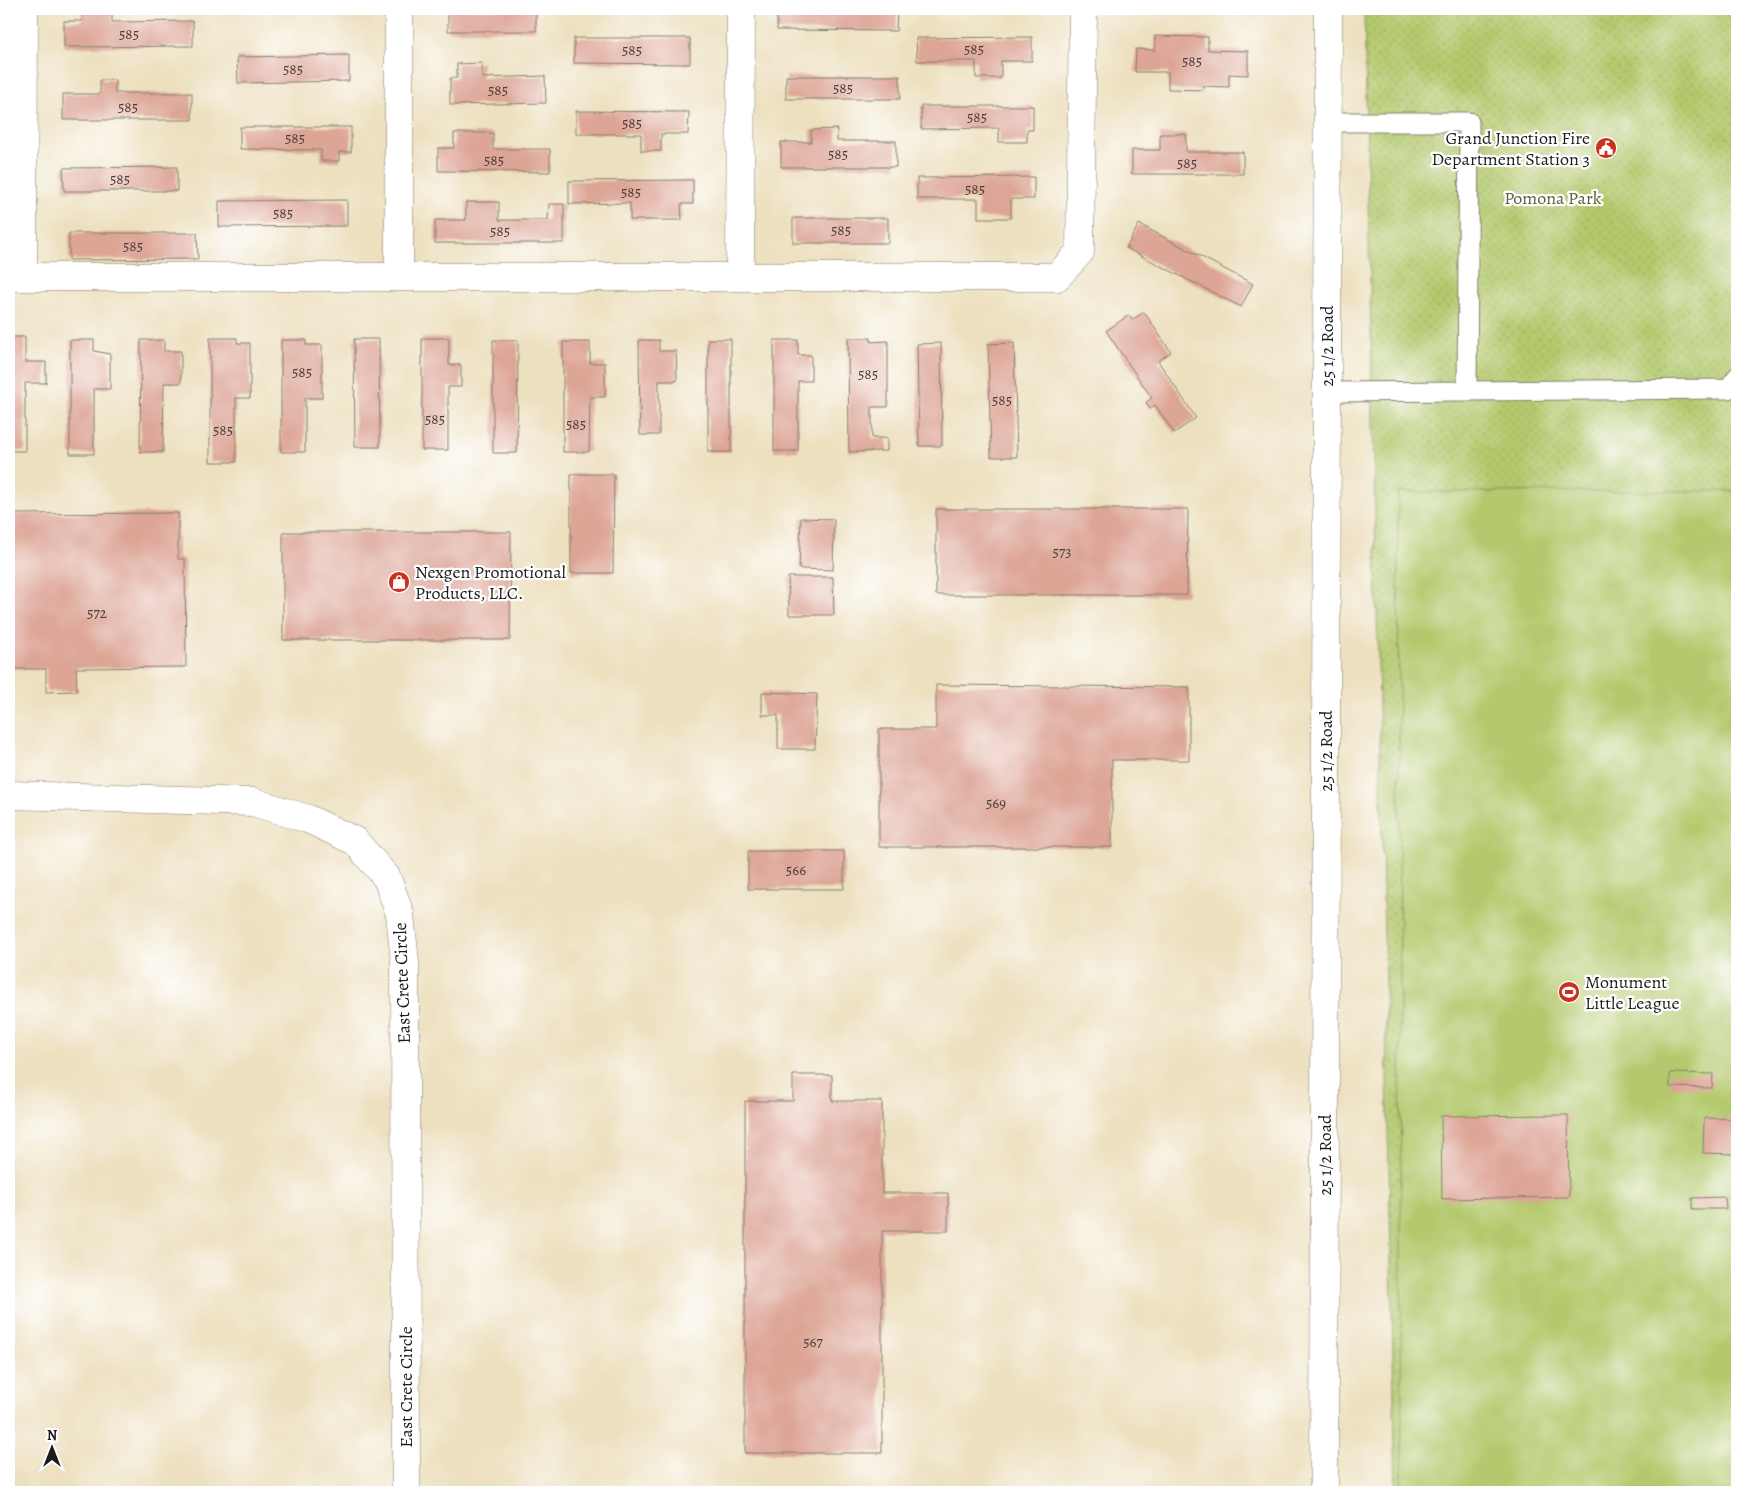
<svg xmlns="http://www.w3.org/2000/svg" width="1746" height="1501" font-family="Alegreya,serif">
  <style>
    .grass { fill: url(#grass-dots); stroke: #687244 }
    .pitch { fill: #b4c96d; stroke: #687244 }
    .building { fill: #dda596 }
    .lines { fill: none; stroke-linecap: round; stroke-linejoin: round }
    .service-casing { stroke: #847e6e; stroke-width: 21 }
    .minor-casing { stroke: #847e6e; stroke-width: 29 }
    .tertiary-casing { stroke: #847e6e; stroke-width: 29 }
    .service { stroke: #fff; stroke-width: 19 }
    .minor { stroke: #fff; stroke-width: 28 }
    .tertiary { stroke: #fff; stroke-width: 28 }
    .labels { text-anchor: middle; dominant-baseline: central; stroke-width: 4.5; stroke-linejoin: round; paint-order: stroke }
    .number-label { font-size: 15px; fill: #4c3e3a }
    .poi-label { font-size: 18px; fill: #1c1c1c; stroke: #fff; text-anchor: start }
    .park-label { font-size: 18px; fill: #59613c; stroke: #fff }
    .street-label { font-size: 18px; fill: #1c1c1c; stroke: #fff }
  </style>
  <defs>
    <pattern id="grass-dots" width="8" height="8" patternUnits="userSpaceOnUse" patternTransform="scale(1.25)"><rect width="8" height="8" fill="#b4c96d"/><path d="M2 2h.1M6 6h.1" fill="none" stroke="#9aac5e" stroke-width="1.8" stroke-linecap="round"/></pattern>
  </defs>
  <rect width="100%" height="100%" fill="#fff"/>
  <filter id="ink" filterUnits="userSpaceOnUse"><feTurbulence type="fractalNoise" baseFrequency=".02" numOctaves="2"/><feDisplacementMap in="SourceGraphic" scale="10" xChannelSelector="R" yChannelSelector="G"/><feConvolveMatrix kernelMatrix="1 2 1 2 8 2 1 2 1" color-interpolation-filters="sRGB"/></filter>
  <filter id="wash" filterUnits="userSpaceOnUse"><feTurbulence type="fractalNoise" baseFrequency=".0096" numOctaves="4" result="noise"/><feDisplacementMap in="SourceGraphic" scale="20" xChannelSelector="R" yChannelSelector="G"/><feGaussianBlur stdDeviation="1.12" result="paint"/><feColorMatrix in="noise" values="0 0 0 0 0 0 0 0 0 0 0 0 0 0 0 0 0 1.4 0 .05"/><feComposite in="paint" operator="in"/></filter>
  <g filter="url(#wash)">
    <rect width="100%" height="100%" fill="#ede0bf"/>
    <path class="grass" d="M1364,9H1737V1492H1396Z"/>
    <path class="pitch" d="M1737,491V1492H1402L1398,492Z"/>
    <g id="blocks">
      <path class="building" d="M82,9H112V22L193,21V46L64,47V21H82Z
        M448,9L536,10V31H448Z
        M777,9H897L896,31L777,30Z
        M1155,36L1208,37V50L1248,51V75L1229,74V87L1203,86V90L1168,89V72H1135L1136,49L1155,50Z
        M1032,37V61H1001V78H976V61H917L916,38Z
        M574,38H690V64L574,63Z
        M349,55V81L238,83L237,57Z
        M482,63V78L545,76L546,103L450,105V78H457V64Z
        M786,76H900V99H786Z
        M100,80H115V93H192V120H63V94H100Z
        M921,106H1033V130H1027V142H999V128L921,129Z
        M576,111L689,112L688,134H661V151H641V134H576Z
        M240,127H351V152H339V161H321V150L240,149Z
        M837,129V141H896V167H781V142H811V130Z
        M454,133H493V149H550V172L438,171V148H454Z
        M1160,134H1186V152H1243V174H1132V150H1160Z
        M177,167V191H64L63,168Z
        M1034,177V199H1011V218H978V199H917V178Z
        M693,180V204H681L682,220H630V203L569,204V181Z
        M347,200V226L219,227V201Z
        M466,202H499V220H548L549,204H564V243H435V220H466Z
        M793,218H888V243H793Z
        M1139,224L1253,284L1241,307L1126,248Z
        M69,233H197L198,259L69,260Z
        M1144,312L1171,352L1158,361L1196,418L1174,433L1155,405L1150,409L1146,402L1152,398L1106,331L1129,315L1132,320Z
        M9,337H25V362H46V383H25V451H9Z
        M210,338H237V343H250V398H236V462H210Z
        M422,338H449V365H461V387H448V450H422Z
        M848,338H871V342L888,341V407H872V438H887V451L849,452Z
        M354,339H379L380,447H355Z
        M708,339H731V452H708Z
        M70,340H94V351L110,354V389H94V454H70Z
        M141,340H164V351H181V383H164L163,452H140Z
        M281,340H306V345H322V398H305V452H281Z
        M493,340H518L517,453H493Z
        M639,340H659V351H676L677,381H659V435H640Z
        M774,340H798V355H811V381H798V451H774Z
        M563,342H590V363H605V397H590L589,452H563Z
        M941,343L942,446H919L917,344Z
        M1014,343L1017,457H991L988,344Z
        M571,474H614L613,573H571Z
        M936,509H1188L1187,595H936Z
        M178,513V559H185L186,667L76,668L77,691L46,692V669H9V514Z
        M801,518L834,519L833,570L799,569Z
        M283,532H511L510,640H283Z
        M788,577H833L834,615H789Z
        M936,685L1189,687V760H1112V847H879V729H936Z
        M762,692L817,694L815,749H778V715H762Z
        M748,851H844V889H748Z
        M1670,1073L1713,1074L1712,1088L1670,1087Z
        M793,1075H832V1101H882V1193H948V1231H882V1453H745V1101H793Z
        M1568,1115L1569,1197L1442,1199L1441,1116Z
        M1704,1118L1737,1119V1154L1703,1153Z
        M1725,1197L1726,1209H1692V1198Z"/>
    </g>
  </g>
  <g filter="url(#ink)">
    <use href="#blocks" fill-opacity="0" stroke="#847e6e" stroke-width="1"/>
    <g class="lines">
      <g class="service-casing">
        <path id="service" d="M1327,122H1469L1467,391
          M1327,392L1728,389L1737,377"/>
      </g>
      <g class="minor-casing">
        <path id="minor" d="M399,9V277
          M9,277H1057L1080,252L1083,9
          M23,277L24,9
          M740,277L741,9
          M9,795L253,802L308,819L355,841L387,878L400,914L405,962L406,1492"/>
      </g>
      <g class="tertiary-casing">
        <path id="tertiary" d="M1324,1492L1328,9"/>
      </g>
      <use href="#service" class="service"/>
      <use href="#minor" class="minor"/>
      <use href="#tertiary" class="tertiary"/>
    </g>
  </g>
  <defs>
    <g id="civic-disc" transform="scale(1.125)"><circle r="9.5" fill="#c8321e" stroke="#fff"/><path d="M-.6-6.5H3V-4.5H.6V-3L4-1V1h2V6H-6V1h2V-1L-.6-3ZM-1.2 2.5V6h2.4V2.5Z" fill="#fff"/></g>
    <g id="shop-disc" transform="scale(1.125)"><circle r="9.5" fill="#c8321e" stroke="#fff"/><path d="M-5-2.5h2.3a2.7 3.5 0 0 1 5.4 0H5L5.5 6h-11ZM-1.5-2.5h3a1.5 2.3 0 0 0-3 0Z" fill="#fff"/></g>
    <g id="stadium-disc" transform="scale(1.125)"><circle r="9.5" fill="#c8321e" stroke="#fff"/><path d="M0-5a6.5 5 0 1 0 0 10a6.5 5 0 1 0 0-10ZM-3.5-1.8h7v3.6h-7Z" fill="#fff"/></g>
  </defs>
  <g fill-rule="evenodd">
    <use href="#civic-disc" x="1606" y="148"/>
    <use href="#shop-disc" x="399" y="582"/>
    <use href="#stadium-disc" x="1569" y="992"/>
  </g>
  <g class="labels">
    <g class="number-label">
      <text x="129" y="34">585</text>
      <text x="974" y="49">585</text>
      <text x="632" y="50">585</text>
      <text x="1192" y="61">585</text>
      <text x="293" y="69">585</text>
      <text x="843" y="88">585</text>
      <text x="498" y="90">585</text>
      <text x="128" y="107">585</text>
      <text x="977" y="117">585</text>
      <text x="632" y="123">585</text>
      <text x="295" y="138">585</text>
      <text x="838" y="154">585</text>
      <text x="494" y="160">585</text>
      <text x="1187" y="163">585</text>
      <text x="120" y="179">585</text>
      <text x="975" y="189">585</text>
      <text x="631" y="192">585</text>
      <text x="283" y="213">585</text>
      <text x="841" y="230">585</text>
      <text x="500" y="231">585</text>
      <text x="133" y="246">585</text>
      <text x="302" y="372">585</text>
      <text x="868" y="374">585</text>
      <text x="1002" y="400">585</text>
      <text x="435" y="419">585</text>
      <text x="576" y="424">585</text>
      <text x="223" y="430">585</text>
      <text x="1062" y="552">573</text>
      <text x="97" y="613">572</text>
      <text x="996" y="803">569</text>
      <text x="796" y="870">566</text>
      <text x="813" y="1342">567</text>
    </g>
    <g class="poi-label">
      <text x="1590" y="138" text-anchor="end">Grand Junction Fire<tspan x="1590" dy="21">Department Station 3</tspan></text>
      <text x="415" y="572">Nexgen Promotional<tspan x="415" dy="21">Products, LLC.</tspan></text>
      <text x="1585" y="982">Monument<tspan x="1585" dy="21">Little League</tspan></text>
    </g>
    <g class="park-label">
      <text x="1553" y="198">Pomona Park</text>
    </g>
    <g class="street-label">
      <text transform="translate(1327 346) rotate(-90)">25 1/2 Road</text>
      <text transform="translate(1326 751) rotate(-90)">25 1/2 Road</text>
      <text transform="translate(402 983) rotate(-92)">East Crete Circle</text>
      <text transform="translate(1325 1155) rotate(-90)">25 1/2 Road</text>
      <text transform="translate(406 1387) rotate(-90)">East Crete Circle</text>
    </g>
  </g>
  <rect width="1746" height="1501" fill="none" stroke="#fff" stroke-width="30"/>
  <g transform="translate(52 1448)" stroke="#ffffff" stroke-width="4" paint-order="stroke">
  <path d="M0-4L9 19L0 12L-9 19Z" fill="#1c1c1c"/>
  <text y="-8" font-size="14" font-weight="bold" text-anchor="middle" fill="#1c1c1c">N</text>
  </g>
</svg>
